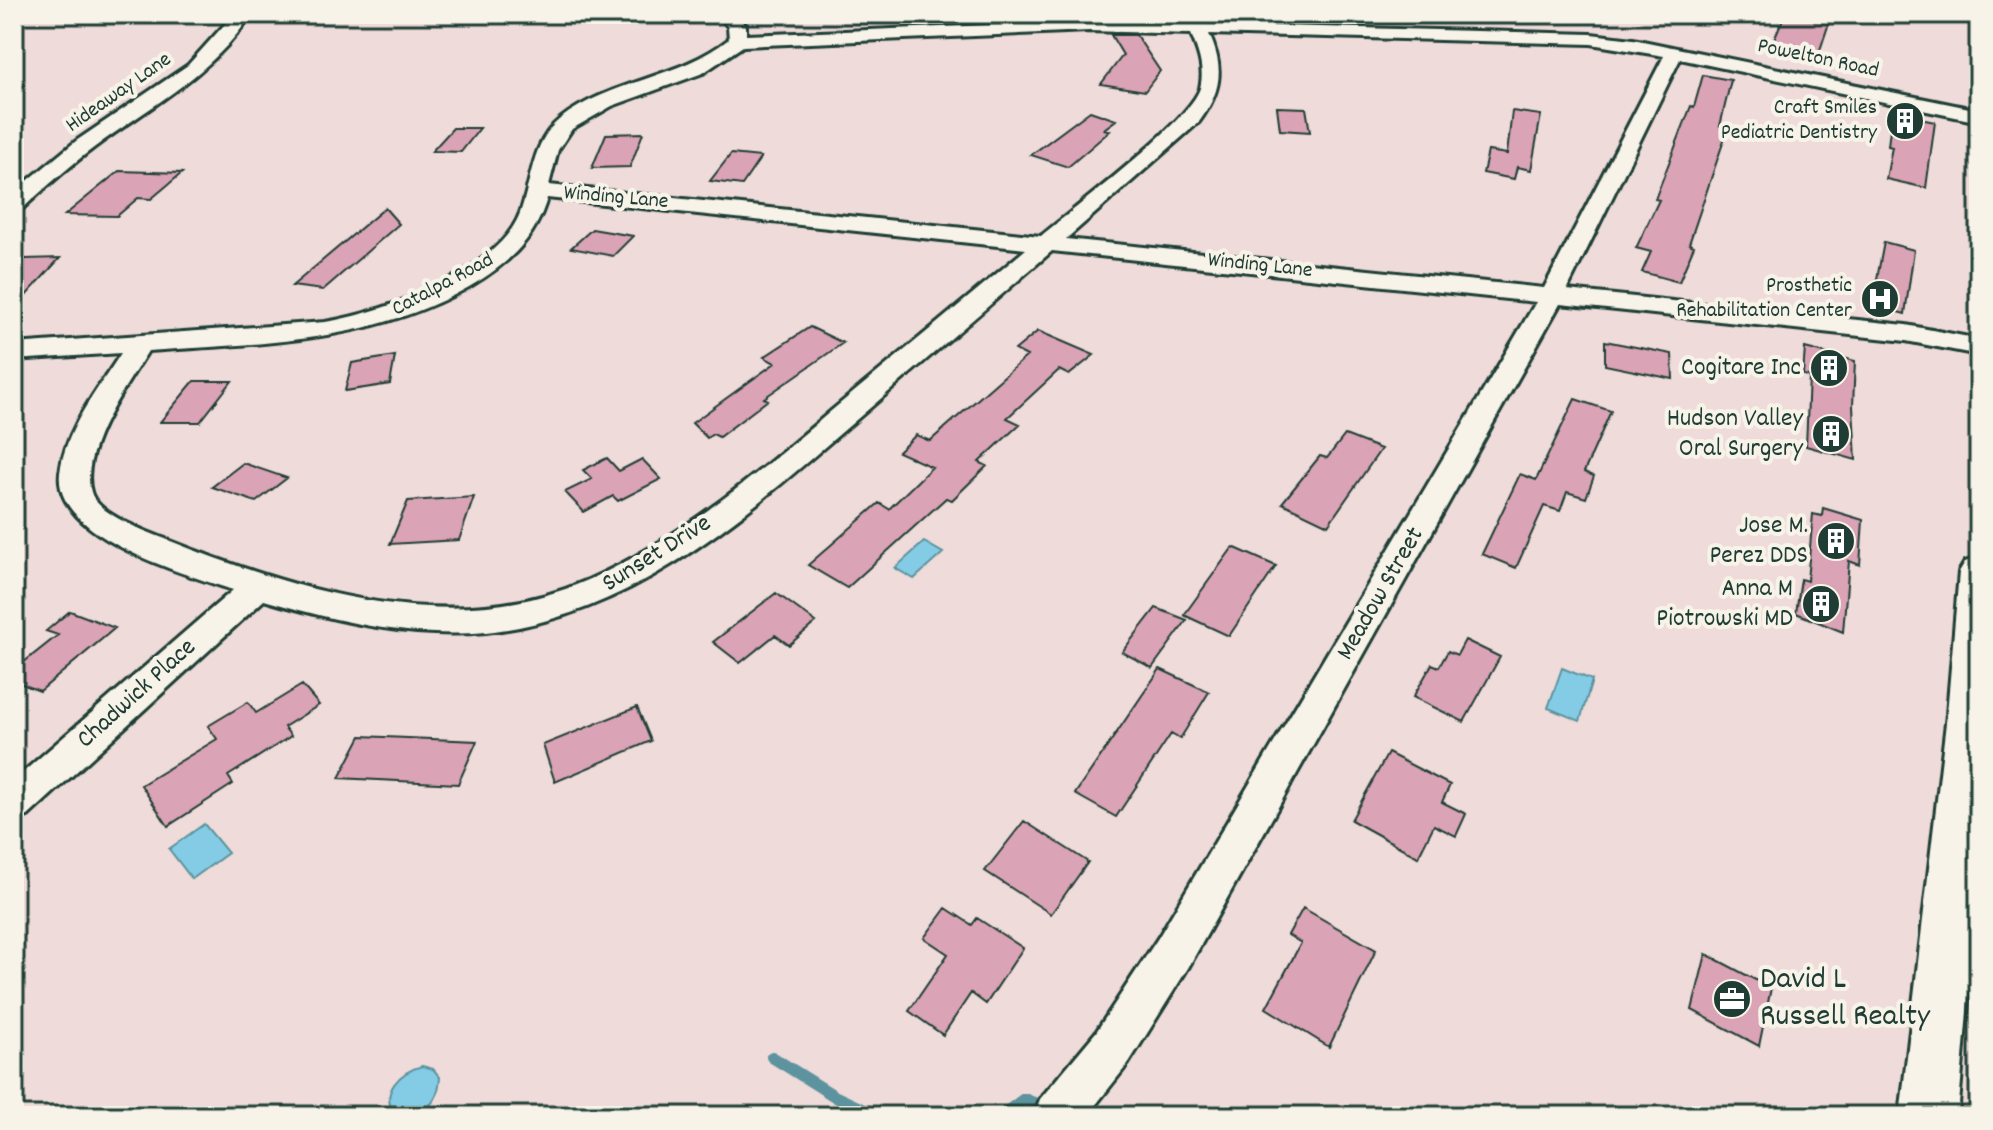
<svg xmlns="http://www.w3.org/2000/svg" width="1993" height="1130" font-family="Dekko,sans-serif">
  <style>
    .water { fill: #84cce5; stroke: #5c939e; stroke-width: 2 }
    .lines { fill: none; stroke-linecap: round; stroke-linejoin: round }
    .stream { stroke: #5c939e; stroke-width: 12 }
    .building { fill: #dba3b6; stroke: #1f3d34; stroke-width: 2 }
    .minor-casing { stroke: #1f3d34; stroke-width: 6 }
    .major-casing { stroke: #1f3d34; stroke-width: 6 }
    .minor { fill: #f7f3e8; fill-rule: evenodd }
    .major { fill: #f7f3e8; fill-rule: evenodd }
    .labels { text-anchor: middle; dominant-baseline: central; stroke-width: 8; stroke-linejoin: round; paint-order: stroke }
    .far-street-label { font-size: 22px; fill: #1f3d34; stroke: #f7f3e8 }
    .far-poi-label { font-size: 22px; fill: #1f3d34; stroke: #f7f3e8; text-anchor: end }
    .poi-label { font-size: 26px; fill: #1f3d34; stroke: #f7f3e8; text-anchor: end }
    .street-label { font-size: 26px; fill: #1f3d34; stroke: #f7f3e8 }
    .near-poi-label { font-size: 32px; fill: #1f3d34; stroke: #f7f3e8; text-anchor: start }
  </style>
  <rect width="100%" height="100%" fill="#efdbd9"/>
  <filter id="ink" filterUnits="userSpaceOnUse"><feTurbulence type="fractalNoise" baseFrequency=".0125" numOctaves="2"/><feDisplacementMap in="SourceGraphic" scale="16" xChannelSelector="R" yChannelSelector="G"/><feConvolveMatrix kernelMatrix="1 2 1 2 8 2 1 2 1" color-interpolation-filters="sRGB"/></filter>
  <g filter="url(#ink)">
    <path class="water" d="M924,542L943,553L914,579L895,568Z
      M1562,668L1592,680L1580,721L1548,708Z
      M204,824L228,853L192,879L169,849Z
      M422,1066L433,1069L440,1077C439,1105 422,1118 395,1115C379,1092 400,1072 422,1066Z"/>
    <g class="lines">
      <path class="stream" d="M772,1057L836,1097L877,1116
        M913,1116H924
        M1001,1116L1024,1099L1037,1104"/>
    </g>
    <path class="building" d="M1785,14H1832L1818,56L1770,48Z
      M1111,35H1136L1160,71L1145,91L1101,84L1123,55Z
      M1703,75L1731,80L1720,126L1728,128L1689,244L1694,246L1679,282L1642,272L1651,252L1636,248L1659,200L1655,199L1691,106L1694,107Z
      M1277,107L1306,108L1310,132L1280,130Z
      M1090,111L1116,120L1104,129L1110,131L1068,167L1031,155Z
      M1512,111L1541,115L1531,170L1517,167L1514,179L1483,173L1488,151L1507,154Z
      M1892,113L1935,122L1926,188L1886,179L1892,147L1888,146Z
      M453,128H480L461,152L432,151Z
      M643,133L630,167L592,168L606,134Z
      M731,154L761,157L742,185L710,181Z
      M119,171L182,173L151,199L138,198L117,216L65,215Z
      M385,208L399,224L323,290L292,286Z
      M592,229L633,236L613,256L571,248Z
      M1884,242L1914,250L1905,314L1872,305Z
      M60,258L14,309V271L25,259Z
      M810,327L843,343L764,398L768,400L719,437L713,434L707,438L692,423L775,363L764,357Z
      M1038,331L1094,355L1069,375L1059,370L1007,418L1020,424L979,462L987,466L952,500L946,498L847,588L808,565L879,503L889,509L932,467L898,452L916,435L930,441L1027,356L1015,350Z
      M1605,341L1672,354L1673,379L1605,365Z
      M1805,348L1855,361L1853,406L1856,460L1806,446L1809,376L1803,375Z
      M395,356L390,384L345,391L352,363Z
      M194,381H232L200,422H160Z
      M1575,399L1611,411L1584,472L1594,476L1586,498L1567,492L1560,511L1544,506L1516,568L1482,554L1520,474L1536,480Z
      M1345,435L1381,449L1328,525L1282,503L1320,456L1327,458Z
      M607,458L619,471L642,459L661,479L618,501L613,496L584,512L565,492L592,479L583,470Z
      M243,463L287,478L256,502L212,487Z
      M474,497L459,540L390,544L408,501Z
      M1823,508L1863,520L1860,565L1849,561L1843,632L1796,613L1801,579L1807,581L1813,514L1822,516Z
      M1233,547L1276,566L1229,636L1184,615Z
      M776,593L816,622L789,645L775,635L740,663L713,642Z
      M1156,608L1187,620L1152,668L1122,652Z
      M70,611L115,628L40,691L14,681V670L58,635L46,631Z
      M1465,640L1500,657L1464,722L1413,697L1432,664L1439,667L1448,651L1457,655Z
      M1160,669L1209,692L1180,739L1171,734L1116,817L1075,794Z
      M302,685L319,705L284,727L291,736L228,776L233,784L168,826L141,785L217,739L208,726L248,702L256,713Z
      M637,707L651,741L555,782L543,745Z
      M361,736L477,741L458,784L339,778Z
      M1388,753L1450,785L1442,802L1466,814L1456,836L1434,825L1418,857L1351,820Z
      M1024,821L1088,862L1051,914L985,871Z
      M946,908L972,925L977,918L1023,948L986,1004L971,993L943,1035L909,1011L948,954L924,938Z
      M1303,908L1376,950L1329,1047L1266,1008L1301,943L1288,935Z
      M1706,954L1771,988L1759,1046L1692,1010Z"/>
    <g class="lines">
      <g class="minor-casing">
        <path id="minor" d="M234,14H252C213,72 158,102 103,141C74,162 48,185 22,209L14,211V192L76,141L188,65Z
          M718,14H736L746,26V35L1089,21L1591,34L1633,39L1979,110V122L1680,59L1567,290L1906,325L1979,339V355L1906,341L1560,304L1188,968L1128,1064L1087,1116H1034L1040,1099L1096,1032L1158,938L1536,302L1052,251C989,306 926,360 863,414C752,509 638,616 486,632C412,639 335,621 264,600L28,816L14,821V780L233,590C186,574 53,538 60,473C65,429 98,389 121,353L14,360V344L325,322C383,313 498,272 520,213C532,181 531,142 560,119C610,80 678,79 729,39L728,27ZM1089,31L1191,34C1198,51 1205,69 1200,88C1190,121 1073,209 1041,236L549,185L558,150L572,129L612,106L703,73L743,46ZM1209,34L1591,44L1664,56L1544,288L1066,239L1199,122C1221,92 1225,69 1209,34ZM547,198L1026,249C962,303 896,357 831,411C756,475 679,540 588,580C453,640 296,591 168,540C148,532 97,515 91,492C79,450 127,385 148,351C259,343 369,344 469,287C506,265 535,241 547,198Z"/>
      </g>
      <g class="major-casing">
        <path id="major" d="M1979,557V873L1958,1116H1900L1947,714L1959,572L1965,562Z"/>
      </g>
      <use href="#minor" class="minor"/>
      <use href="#major" class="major"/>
    </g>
  </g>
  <defs>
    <g id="building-disc" transform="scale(2)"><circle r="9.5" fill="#1f3d34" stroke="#f7f3e8"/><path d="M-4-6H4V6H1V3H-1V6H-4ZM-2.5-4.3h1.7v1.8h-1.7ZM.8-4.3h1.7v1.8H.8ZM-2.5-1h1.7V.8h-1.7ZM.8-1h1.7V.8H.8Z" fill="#fff"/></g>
    <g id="hospital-disc" transform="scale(2)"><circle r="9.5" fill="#1f3d34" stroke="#f7f3e8"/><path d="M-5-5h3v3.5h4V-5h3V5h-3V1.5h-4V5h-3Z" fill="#fff"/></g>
    <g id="office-disc" transform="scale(2)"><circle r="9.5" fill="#1f3d34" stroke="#f7f3e8"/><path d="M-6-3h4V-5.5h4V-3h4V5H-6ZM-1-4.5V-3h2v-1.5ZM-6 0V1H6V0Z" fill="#fff"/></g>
  </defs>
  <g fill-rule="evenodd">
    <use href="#building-disc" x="1905" y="121"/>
    <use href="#hospital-disc" x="1880" y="299"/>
    <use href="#building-disc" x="1829" y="368"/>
    <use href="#building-disc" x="1831" y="434"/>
    <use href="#building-disc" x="1836" y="541"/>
    <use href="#building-disc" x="1821" y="604"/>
    <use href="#office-disc" x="1732" y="999"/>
  </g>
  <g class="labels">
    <g class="far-street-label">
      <text transform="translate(1818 59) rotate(12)">Powelton Road</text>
      <text transform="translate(119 93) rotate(-35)">Hideaway Lane</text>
      <text transform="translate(616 198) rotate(5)">Winding Lane</text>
      <text transform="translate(1260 266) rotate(6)">Winding Lane</text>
      <text transform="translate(443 285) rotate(-28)">Catalpa Road</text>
    </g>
    <g class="far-poi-label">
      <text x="1877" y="108">Craft Smiles<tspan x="1877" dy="25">Pediatric Dentistry</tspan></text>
      <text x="1852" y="286">Prosthetic<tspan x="1852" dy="25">Rehabilitation Center</tspan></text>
    </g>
    <g class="poi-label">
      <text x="1801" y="368">Cogitare Inc</text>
      <text x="1803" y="419">Hudson Valley<tspan x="1803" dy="30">Oral Surgery</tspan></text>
      <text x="1808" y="526">Jose M.<tspan x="1808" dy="30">Perez DDS</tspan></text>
      <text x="1793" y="589">Anna M<tspan x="1793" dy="30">Piotrowski MD</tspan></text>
    </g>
    <g class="street-label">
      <text transform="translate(657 554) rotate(-32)">Sunset Drive</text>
      <text transform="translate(1381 594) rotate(-60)">Meadow Street</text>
      <text transform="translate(137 694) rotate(-42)">Chadwick Place</text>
    </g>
    <g class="near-poi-label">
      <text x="1760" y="981">David L<tspan x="1760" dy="37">Russell Realty</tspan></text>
    </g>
  </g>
  <rect width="1993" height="1130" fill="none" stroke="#f7f3e8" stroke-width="48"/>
  <rect x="24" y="24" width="1945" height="1082" fill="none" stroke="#1f3d34" stroke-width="3" filter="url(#ink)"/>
</svg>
